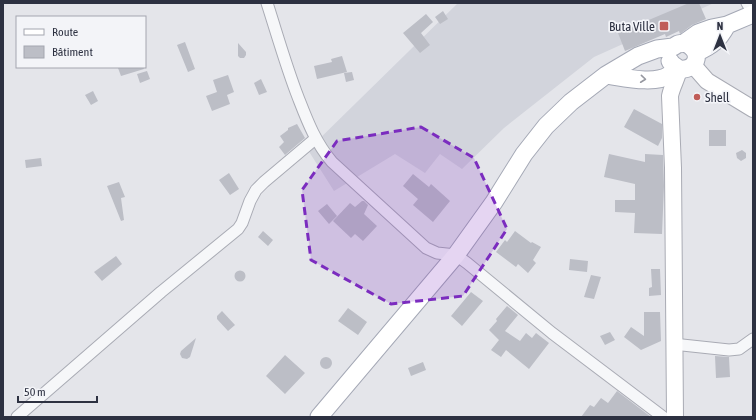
<svg xmlns="http://www.w3.org/2000/svg" width="756" height="420" font-family="'Asap Condensed',sans-serif">
  <style>
    .built { fill: #d2d4dc }
    .building { fill: #bcbec6 }
    .lines { fill: none; stroke-linecap: round; stroke-linejoin: round }
    .street-casing { stroke: #a9abb4; stroke-width: 13 }
    .secondary-casing { stroke: #a9abb4; stroke-width: 18 }
    .primary-casing { stroke: #a4a8b5; stroke-width: 19 }
    .street { stroke: #f6f7f9; stroke-width: 11 }
    .secondary { stroke: #fff; stroke-width: 16 }
    .primary { stroke: #fff; stroke-width: 17 }
    .oneway { stroke: #9698a0 }
    .marked { fill: #7b2cbf; fill-opacity: 0.2; stroke: #7b2cbf; stroke-width: 3; stroke-dasharray: 8 5; stroke-linejoin: round }
    .poi-dot { fill: #c05c58; stroke: #f3f4f8; stroke-width: 1.5 }
    .labels { text-anchor: middle; dominant-baseline: central; stroke-width: 3.5; stroke-linejoin: round; paint-order: stroke }
    .poi-label { font-size: 13px; fill: #2d3141; stroke: #f3f4f8; text-anchor: end }
  </style>
  <rect width="100%" height="100%" fill="#e4e5ea"/>
  <path class="built" d="M458,3H714L594,57L504,128L462,169L440,154L425,173L395,154L334,191L308,150Z"/>
  <path class="building" d="M689,3H699L706,19L692,25L680,34L679,31L666,37L665,34L625,51L618,33Z
    M443,11L448,19L440,24L435,17Z
    M426,14L433,22L421,33L430,45L420,53L403,33Z
    M185,42L195,69L188,72L177,45Z
    M238,43L246,52V55L244,58H240L238,56Z
    M342,56L347,72L317,79L314,66L332,62L331,59Z
    M123,67H143L144,69L121,76L118,68Z
    M147,71L150,79L140,83L137,74Z
    M352,72L354,80L346,82L344,73Z
    M228,75L234,92L227,95L230,104L212,111L206,96L217,92L213,80Z
    M261,79L267,92L259,95L254,83Z
    M93,91L98,101L91,105L85,95Z
    M634,109L662,124V138L658,146L624,127Z
    M297,124L305,138L285,155L279,147L284,142L280,136L288,130V128Z
    M709,130H726V146H709Z
    M742,150L746,153V158L741,161L737,158L736,153Z
    M609,154L645,162V154L663,155L664,186L662,234L634,233L635,213L615,212V200H635V184L604,177Z
    M41,158L42,166L26,168L25,160Z
    M229,173L239,189L230,195L219,180Z
    M413,174L429,187L431,184L450,201L433,222L413,205L418,199L403,186Z
    M119,182L125,197L121,198L124,220L121,221L107,186Z
    M362,201H364L368,205L364,214L377,226L363,241L355,234L351,238L333,221L350,203L355,207Z
    M327,204L337,216L329,224L318,211Z
    M263,231L273,240L268,246L258,237Z
    M515,231L531,243L532,242L541,247L533,260L536,263L528,273L518,264L516,267L496,252L505,240L507,242Z
    M116,256L122,264L102,281L94,272Z
    M570,259L588,261L587,272L569,270Z
    M651,269H660L661,295L649,296V288L652,287Z
    M234.5 276a5.5 5.5 0 1 1 11 0a5.5 5.5 0 1 1-11 0Z
    M591,275L601,277L594,299L584,297Z
    M471,292L483,301L462,326L451,316Z
    M507,306L518,315L505,331L520,341L526,333L532,338L536,333L549,343L529,369L506,350L501,357L491,350L499,340L489,330L497,321L496,319Z
    M348,308L367,322L358,335L338,321Z
    M222,311L235,325L228,331L217,319V316Z
    M644,312H660L661,341L641,350L624,337L631,327L644,336Z
    M610,332L615,340L605,345L600,336Z
    M196,338L190,357L187,359L182,358L180,354L181,351Z
    M285,355L305,373L285,394L266,376Z
    M715,356L729,357L730,377L716,378Z
    M320 363a6 6 0 1 1 12 0a6 6 0 1 1-12 0Z
    M423,362L426,370L411,376L408,368Z
    M617,391L651,417H581L590,405L594,407L601,398L608,403Z"/>
  <g class="lines">
    <g class="street-casing">
      <path id="street" d="M267,3C277,34 286,66 298,97C307,120 315,142 332,162L426,248L437,253L456,255L467,263L552,333L663,417
        M747,3L753,13
        M673,344L729,350L739,349L753,339
        M17,417L161,292L238,229L242,223L250,201L256,190L264,182L315,139"/>
    </g>
    <g class="secondary-casing">
      <path id="secondary" d="M693,65L707,81L753,109
        M675,417L673,168L670,96C672,86 677,79 679,69"/>
    </g>
    <g class="primary-casing">
      <path id="primary" d="M696,53C713,45 718,41 727,25
        M670,61L672,64L679,69C699,71 703,49 684,43
        M606,75C622,77 655,85 669,75C672,73 674,70 676,68
        M319,417L456,255L494,202L524,154L546,126L571,102L606,75L638,56L657,49L673,47L678,44L684,43L698,33L712,28L727,25L753,14"/>
    </g>
    <use href="#street" class="street"/>
    <use href="#secondary" class="secondary"/>
    <use href="#primary" class="primary"/>
  </g>
  <defs><path id="oneway-chevron" d="M-2-3.5L2.5 0L-2 3.5" fill="none" stroke-width="1.6" stroke-linecap="round" stroke-linejoin="round"/></defs>
  <use class="oneway" href="#oneway-chevron" transform="translate(643 79) rotate(6)"/>
  <path class="marked" d="M421,127L474,158L507,229L463,296L391,304L311,260L302,190L337,141Z"/>
  <g class="poi-dot">
    <rect x="659" y="21" width="10" height="10" rx="2"/>
    <circle cx="697" cy="97" r="4"/>
  </g>
  <g class="labels">
    <g class="poi-label">
      <text x="655" y="26">Buta Ville</text>
      <text x="705" y="97" text-anchor="start">Shell</text>
    </g>
  </g>
  <rect width="756" height="420" fill="none" stroke="#2d3141" stroke-width="8"/>
  <rect x="16" y="16" width="130" height="52" fill="#f3f4f8" stroke="#a4a6af"/>
  <rect x="24" y="29" width="20" height="6" fill="#ffffff" stroke="#a4a6af"/>
  <text x="52" y="36" font-size="12" fill="#2d3141">Route</text>
  <rect x="24" y="46" width="20" height="12" fill="#bcbec6" stroke="#a4a6af"/>
  <text x="52" y="56" font-size="12" fill="#2d3141">Bâtiment</text>
  <g transform="translate(720 36)" stroke="#f3f4f8" stroke-width="3" paint-order="stroke">
  <path d="M0-3L7 15L0 10L-7 15Z" fill="#2d3141"/>
  <text y="-6" font-size="11" font-weight="bold" text-anchor="middle" fill="#2d3141">N</text>
  </g>
  <path d="M18 396v6h79v-6" fill="none" stroke="#2d3141" stroke-width="2"/>
  <text x="24" y="396" font-size="12" fill="#2d3141" stroke="#f3f4f8" stroke-width="3" paint-order="stroke">50 m</text>
</svg>
